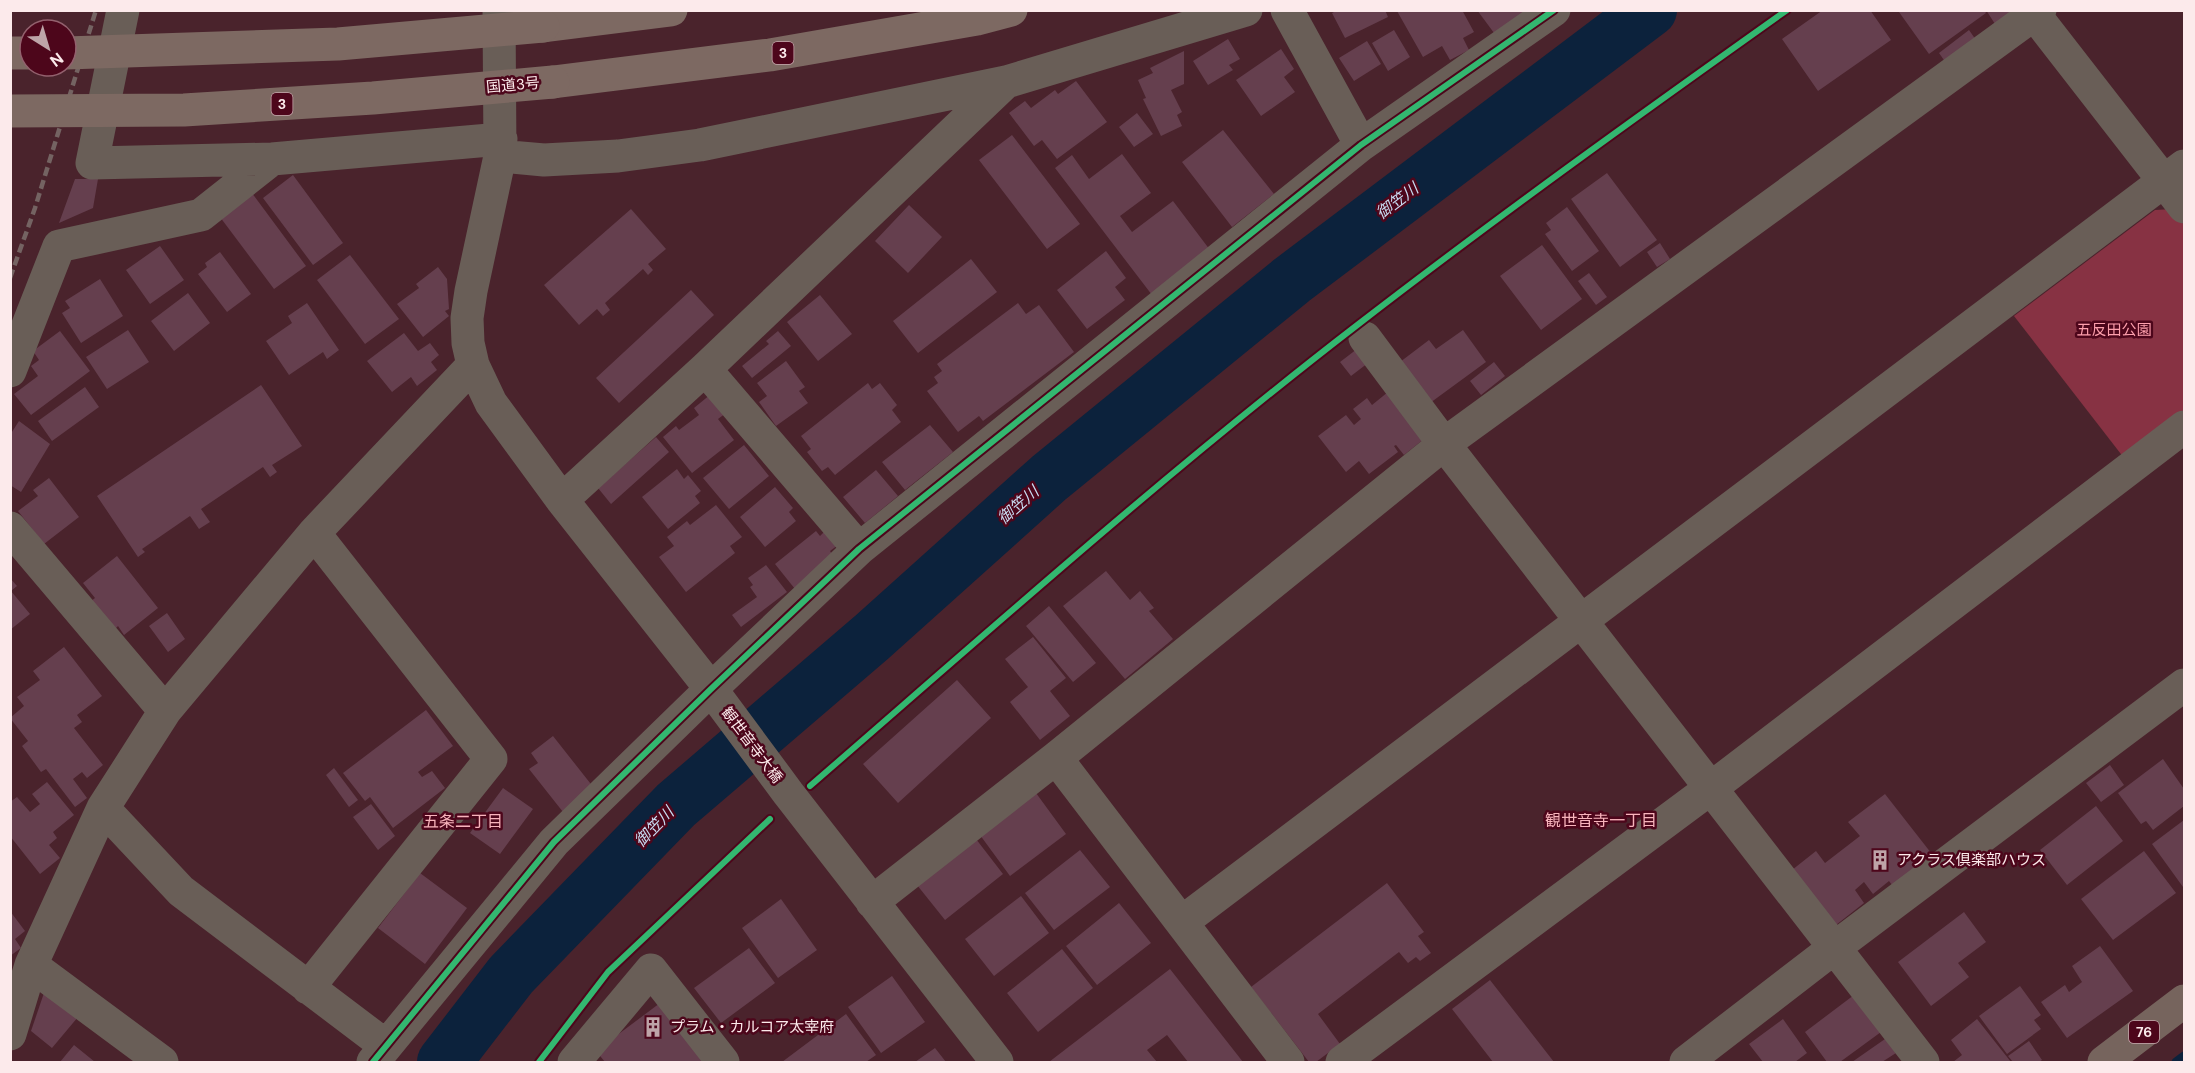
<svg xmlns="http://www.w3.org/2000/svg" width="2195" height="1073" font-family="'DM Sans','Noto Sans JP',sans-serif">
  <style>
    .park { fill: #873243 }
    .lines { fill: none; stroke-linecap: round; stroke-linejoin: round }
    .stream { stroke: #0c223c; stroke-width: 9 }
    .river { stroke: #0c223c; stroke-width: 54 }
    .building { fill: #653f4e }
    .minor { stroke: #695e57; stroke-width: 33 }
    .major { stroke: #76645d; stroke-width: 33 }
    .highway { stroke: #7d6962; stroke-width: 33 }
    .rail { stroke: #746362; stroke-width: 4.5; stroke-dasharray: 9 4.5; stroke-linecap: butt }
    .highway-bridge { stroke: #7d6962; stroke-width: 33 }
    .cycleway-casing { stroke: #4d061b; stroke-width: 10 }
    .cycleway { stroke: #33b770; stroke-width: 6 }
    .labels { text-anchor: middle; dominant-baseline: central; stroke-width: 5; stroke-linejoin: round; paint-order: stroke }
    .shield { fill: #4d061b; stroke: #c8a6ad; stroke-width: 1.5 }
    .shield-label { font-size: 14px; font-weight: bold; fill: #fceaeb }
    .street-label { font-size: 15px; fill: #fceaeb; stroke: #4d061b }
    .park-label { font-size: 15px; fill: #fd9fac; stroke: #4d061b }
    .poi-label { font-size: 15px; fill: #fceaeb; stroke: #4d061b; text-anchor: start }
    .water-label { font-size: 16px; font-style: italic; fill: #c9ddf3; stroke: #4d061b }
    .neighbourhood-label { font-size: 16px; fill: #f8b4bc; stroke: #4d061b }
  </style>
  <rect width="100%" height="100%" fill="#4a232c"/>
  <path class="park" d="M2173,209L2184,225V412L2124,458L2014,316L2155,210Z"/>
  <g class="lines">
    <path class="stream" d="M2176,1062L2184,1056"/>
    <path class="river" d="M444,1062L511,975L676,805L872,637L1049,478L1292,280L1650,10"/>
  </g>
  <path class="building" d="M1338,10H1385L1388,17L1345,38L1332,13Z
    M1462,10L1474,32L1463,38L1469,50L1450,60L1442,46L1423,57L1397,11Z
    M1477,10H1533L1497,37Z
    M1823,10H1870L1891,40L1818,91L1782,39Z
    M1901,10H1984L1986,13L1929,54L1899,12Z
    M1986,10H2016L1995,24Z
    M1394,30L1410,57L1388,71L1372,43Z
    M1969,30L1976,40L1946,63L1939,53Z
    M1228,39L1240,59L1229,65L1233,70L1208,85L1193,61Z
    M1367,41L1381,64L1354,81L1339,58Z
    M1281,49L1294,69L1284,77L1295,92L1261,116L1236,80Z
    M1184,51V84L1171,90L1182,112L1177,115L1182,126L1161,136L1143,99L1146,98L1138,80L1153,73L1150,68Z
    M1076,81L1107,122L1057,159L1042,140L1034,146L1009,113L1025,101L1031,108L1055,90L1058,94Z
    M1137,113L1153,134L1134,147L1119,127Z
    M1223,130L1274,194L1232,227L1182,162Z
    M1012,135L1080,224L1047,249L979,160Z
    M1122,154L1151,193L1120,216L1132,232L1173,201L1210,250L1152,295L1055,168L1072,155L1089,179Z
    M1607,173L1657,240L1620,267L1571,199Z
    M293,175L343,243L313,265L263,198Z
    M75,179H98L93,208L59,223Z
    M252,193L306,266L274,289L220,217Z
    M909,205L942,237L908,273L875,241Z
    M1567,207L1599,251L1572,271L1545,234L1551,230L1546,223Z
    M631,209L666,249L648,264L653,270L648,275L643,269L605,303L610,310L603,316L597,309L579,325L544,285Z
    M1660,243L1670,259L1657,267L1647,252Z
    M1542,245L1582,299L1541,330L1500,276Z
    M160,246L184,280L150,304L126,270Z
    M1106,251L1126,278L1115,287L1125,300L1087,329L1057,290Z
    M220,252L251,294L227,312L198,274L207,267L205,263Z
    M350,255L399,319L365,344L317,280Z
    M971,259L997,292L918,353L893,321Z
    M438,267L447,279L449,309L445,311L449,316L423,337L397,304L419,288L416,284Z
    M1589,273L1607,297L1596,305L1578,281Z
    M100,279L123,316L81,343L62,313L70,308L65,301Z
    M691,290L714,315L619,403L596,378Z
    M188,293L210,323L174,351L151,321Z
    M820,295L852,334L818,361L787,322Z
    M307,303L339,350L327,359L323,352L289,375L266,341L292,323L288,316Z
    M1018,303L1026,314L1039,305L1074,352L983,421L979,416L958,432L927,391L938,383L934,377L942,371L937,364Z
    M128,330L149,362L107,389L86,357Z
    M1463,330L1486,362L1430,403L1400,362L1429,340L1436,349Z
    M60,331L90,371L31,415L14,394L38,376L31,366L39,360L33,351Z
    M778,331L791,346L752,378L742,366L769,344L766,341Z
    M404,333L418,351L430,343L439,355L431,362L437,370L417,386L411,377L392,392L367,361Z
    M1357,349L1368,363L1351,376L1340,362Z
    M786,361L805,387L799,391L808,403L776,426L759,402L767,396L757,383Z
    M1494,362L1505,376L1481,395L1470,381Z
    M868,383L872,389L880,383L897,405L892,410L901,422L835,475L828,467L822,471L807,452L811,449L801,436Z
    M261,385L302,446L272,465L277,472L270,477L263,467L201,509L210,522L199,529L190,516L142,549L145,552L138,557L97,496Z
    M85,387L99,407L52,441L38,421Z
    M1388,392L1429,435L1404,455L1396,445L1394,446L1398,452L1369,474L1359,461L1346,472L1318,436L1346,415L1354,425L1361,419L1353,409L1367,398L1372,405Z
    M711,394L726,413L718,419L734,440L692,473L663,437L676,426L679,430L699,415L694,408Z
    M19,421L50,444L21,492L10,485V435Z
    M930,425L953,452L905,490L882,462Z
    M656,437L669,452L611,504L598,488Z
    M744,445L769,476L729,509L703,478Z
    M677,469L684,479L688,475L701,491L695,496L700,503L668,529L642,497Z
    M876,470L898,496L865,523L843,497Z
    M49,478L79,517L44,544L18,511L38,496L33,490Z
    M775,487L793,508L789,512L796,521L765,547L740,517Z
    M716,505L742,537L730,546L735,553L686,592L659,557L674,546L667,537L687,521L690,525Z
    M826,530L838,545L830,551L834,557L795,589L775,564L816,531L820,536Z
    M117,556L158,608L124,635L118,626L114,630L91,601L95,598L83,583Z
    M766,565L787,592L741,627L732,615L757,597L750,587L753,585L748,578Z
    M1106,571L1130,600L1140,591L1154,608L1149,611L1173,639L1125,679L1063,606Z
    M10,578L17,586L11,591L30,614L10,630Z
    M1049,606L1096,663L1073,682L1026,626Z
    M167,613L185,639L168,652L149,626Z
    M1033,637L1066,678L1050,691L1070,716L1040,740L1010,702L1028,687L1005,659Z
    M64,647L102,696L77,715L82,722L74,728L103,765L87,778L82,772L73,779L87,798L75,807L46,769L41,772L22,746L28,741L10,718L24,706L17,697L40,680L33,671Z
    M957,680L991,718L898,803L863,764Z
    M426,710L453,746L418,772L422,777L432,771L445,788L393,828L370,797L365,801L343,773Z
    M553,736L594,788L563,812L529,769L538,763L531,753Z
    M2163,759L2184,789V806L2153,830L2146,821L2141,824L2118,793Z
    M2110,765L2124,785L2101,802L2086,783Z
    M334,768L358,800L349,807L326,775Z
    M47,782L74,815L53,832L57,838L49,845L60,858L40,874L10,836V802L17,797L30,812L40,804L32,794Z
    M503,788L533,809L500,854L470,833Z
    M1036,793L1066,834L1010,876L980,835Z
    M1885,794L1935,858L1895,889L1889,881L1873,894L1864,882L1855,890L1864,903L1836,925L1792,870L1816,851L1825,863L1860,836L1848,822Z
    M371,804L395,836L378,850L353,817Z
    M2096,806L2123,841L2067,885L2040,850Z
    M2184,820V886L2183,887L2152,844Z
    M976,839L1003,874L945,920L917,885Z
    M1080,850L1110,887L1054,930L1025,893Z
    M2144,851L2176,893L2113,940L2081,899Z
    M420,873L467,908L425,964L378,928Z
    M1387,883L1424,932L1418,936L1431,953L1420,961L1416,957L1408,963L1399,952L1318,1014L1340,1044L1316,1062H1309L1251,987Z
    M1021,896L1049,933L994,976L965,939Z
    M781,899L817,950L778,978L742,928Z
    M1119,903L1151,943L1097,985L1066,946Z
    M10,911L25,931L15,939L21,948L10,956Z
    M1964,912L1986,942L1958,963L1969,977L1931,1006L1898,962Z
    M2100,946L2133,991L2067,1038L2041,1002L2065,985L2069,992L2082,982L2072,966Z
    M749,948L775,983L721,1023L694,988Z
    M1062,949L1093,988L1038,1032L1007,993Z
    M1170,969L1243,1062H1188L1167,1035L1147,1050L1157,1062H1049Z
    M892,976L925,1022L881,1053L848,1007Z
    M1490,980L1554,1062H1493L1452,1009Z
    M2020,986L2041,1015L2034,1020L2041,1029L2007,1054L1979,1016Z
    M45,990L78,1017L52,1048L31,1031Z
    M1854,995L1881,1032L1840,1062H1827L1805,1032Z
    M660,1003L705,1062H605L596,1051Z
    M846,1014L876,1055L866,1062H782Z
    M1783,1019L1807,1053L1795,1062H1763L1749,1044Z
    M1977,1019L2011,1062H1953L1962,1055L1951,1040Z
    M1885,1039L1896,1053L1882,1062H1852Z
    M2029,1041L2042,1060L2039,1062H2013L2008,1056Z
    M74,1045L95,1062H60Z
    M935,1048L946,1062H915Z"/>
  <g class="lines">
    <path class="minor" d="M123,10L92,163L272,159L501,139
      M499,10L500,156L471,291L467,318L468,343L473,365L491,403L562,500L711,689L788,793L997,1062
      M1287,10L1361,145
      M2031,10L2184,207
      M500,156L544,160L618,156L700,145L1006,82L1246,10
      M1365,338L1444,444L1923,1062
      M705,369L859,549
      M10,371L59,246L201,215L272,159
      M562,500L705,369L1006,82
      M10,528L165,711
      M1056,758L1288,1062
      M103,808L181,891L386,1046
      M872,902L1056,758L1444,444L2040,10
      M1182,922L2184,166
      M31,965L162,1062
      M308,988L491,759L314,533
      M10,1034L31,965L103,808L165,711L314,533L473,365
      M373,1062L554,842L711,689L859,549L1361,145L1554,10
      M574,1062L651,970L723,1062
      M1342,1062L1711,788L2184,427
      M1686,1062L1834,948L2184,685"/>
    <path class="major" d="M2104,1062L2184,1001"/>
    <path class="highway" d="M543,26L671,10
      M10,53H30
      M553,82L770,55L977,19L1011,10"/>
    <path class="rail" d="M10,278L35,208L96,10"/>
    <path class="highway-bridge" d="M66,53L338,44L543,26
      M10,111L184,110L373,98L553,82"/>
    <g class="cycleway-casing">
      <path id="cycleway" d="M810,786C990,630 1168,471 1356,326C1497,217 1642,113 1787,10
        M373,1062L554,842L711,689L859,549L1361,145L1554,10
        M539,1062L608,972L770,819"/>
    </g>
    <use href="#cycleway" class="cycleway"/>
  </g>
  <defs>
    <g id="building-bare" transform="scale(1.62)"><path d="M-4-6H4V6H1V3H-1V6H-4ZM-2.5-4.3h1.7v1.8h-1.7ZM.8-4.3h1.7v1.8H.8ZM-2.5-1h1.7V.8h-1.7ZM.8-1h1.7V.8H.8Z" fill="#bea4a8" stroke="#4d061b" stroke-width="2.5" paint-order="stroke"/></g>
  </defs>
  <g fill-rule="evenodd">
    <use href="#building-bare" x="1880" y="860"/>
    <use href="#building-bare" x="653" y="1027"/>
  </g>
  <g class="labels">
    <g class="shield">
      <rect x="772.5" y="42" width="21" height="22" rx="4.5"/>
      <rect x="271.5" y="93" width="21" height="22" rx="4.5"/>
      <rect x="2129" y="1021" width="30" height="22" rx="4.5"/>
    </g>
    <g class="shield-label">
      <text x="783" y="53">3</text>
      <text x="282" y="104">3</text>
      <text x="2144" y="1032">76</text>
    </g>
    <g class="street-label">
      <text transform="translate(513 85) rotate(-5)">国道3号</text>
      <text transform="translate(752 745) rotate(53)">観世音寺大橋</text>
    </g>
    <g class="park-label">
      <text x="2114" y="330">五反田公園</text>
    </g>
    <g class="poi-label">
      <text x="1897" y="860">アクラス倶楽部ハウス</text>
      <text x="670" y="1027">プラム・カルコア太宰府</text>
    </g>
    <g class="water-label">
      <text transform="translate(1397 201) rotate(-37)">御笠川</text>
      <text transform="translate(1018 505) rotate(-41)">御笠川</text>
      <text transform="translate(654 827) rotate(-46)">御笠川</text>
    </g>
    <g class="neighbourhood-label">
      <text x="1601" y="820">観世音寺一丁目</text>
      <text x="463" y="821">五条二丁目</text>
    </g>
  </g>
  <rect width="2195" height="1073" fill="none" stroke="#fceaeb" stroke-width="24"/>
  <g transform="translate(48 48) rotate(143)"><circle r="28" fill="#4d061b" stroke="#93616e" stroke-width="1.5"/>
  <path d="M0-4.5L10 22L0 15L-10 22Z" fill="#bea4a8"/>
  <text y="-9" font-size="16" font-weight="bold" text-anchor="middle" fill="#fceaeb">N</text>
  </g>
</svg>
